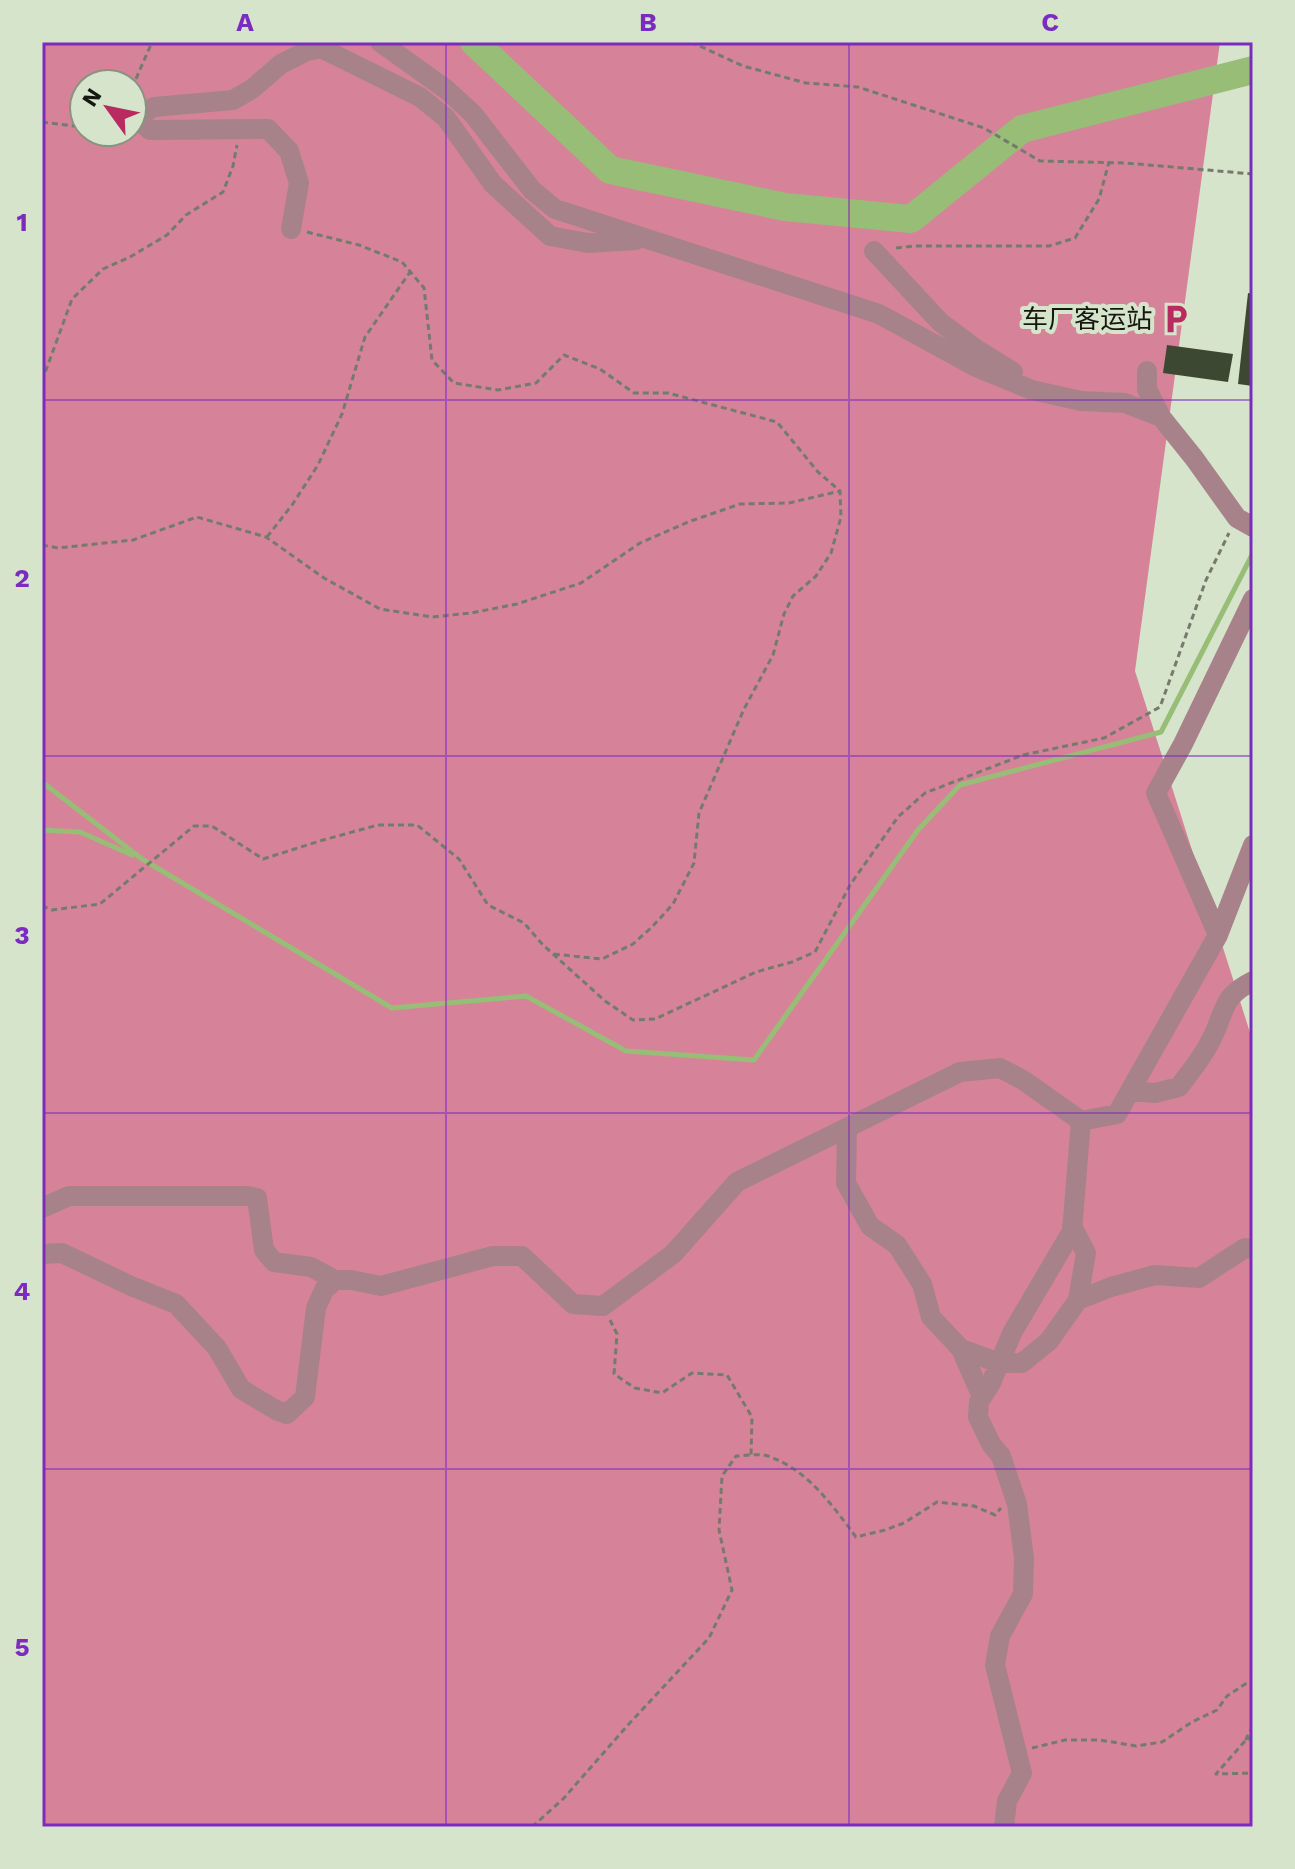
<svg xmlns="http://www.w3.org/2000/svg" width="1295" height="1869" font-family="'Work Sans','Noto Sans SC',sans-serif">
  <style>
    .forest { fill: #d6839a; fill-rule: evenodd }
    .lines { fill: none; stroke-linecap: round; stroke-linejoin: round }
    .stream { stroke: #97bd76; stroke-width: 5 }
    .river { stroke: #97bd76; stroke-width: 28 }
    .building { fill: #3d4833 }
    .path { stroke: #737c6c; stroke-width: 3; stroke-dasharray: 6 4; stroke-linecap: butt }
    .minor { stroke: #a8828b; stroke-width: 20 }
    .grid { fill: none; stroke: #7b2cbf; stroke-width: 2; stroke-opacity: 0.55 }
    .labels { text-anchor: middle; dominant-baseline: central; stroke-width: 8; stroke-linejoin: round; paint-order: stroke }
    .poi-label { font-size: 26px; fill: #141910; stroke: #d6e4cb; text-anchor: end }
    .neatline { fill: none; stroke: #7b2cbf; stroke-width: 3 }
    .grid-label { font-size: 26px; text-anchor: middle; font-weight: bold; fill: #7b2cbf }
  </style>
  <rect width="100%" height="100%" fill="#d6e4cb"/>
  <path class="forest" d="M42,42H1220L1135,671L1253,1042V1827H42ZM84,84H132V132H84Z"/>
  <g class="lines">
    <path class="stream" d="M42,782L142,859L392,1008L526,996L626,1051L754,1060L918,830L960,785L1161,732L1253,553
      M42,830L80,832L132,855"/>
    <path class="river" d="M474,42L610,170L785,207L911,219L1022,129L1253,70"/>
  </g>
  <path class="building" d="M1248,293L1253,294V386L1238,384Z
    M1167,345L1233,354L1228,382L1163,373Z"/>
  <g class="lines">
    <path class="path" d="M691,42L743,66L806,83L858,87L984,128L1040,161L1126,163L1253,174
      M132,88L152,42
      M42,122L74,126L84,125
      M307,232L359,245L402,262L424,288L432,360L454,383L498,390L536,383L564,355L600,369L634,393H668L777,422L818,472L840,491L841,517L831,553L816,576L793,596L784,614L773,655L744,709L699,813L694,863L673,904L652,927L633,944L602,959L553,954
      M896,248L914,246H1049L1075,238L1099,199L1109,162
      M42,381L72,299L103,269L130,257L167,235L186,215L223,192L233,166L237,145
      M267,537L292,505L318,465L342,414L365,337L410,272
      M42,545L58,548L133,540L197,517L266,537L324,578L380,609L432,617L471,613L517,604L581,583L640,543L688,522L740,504L789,503L840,491
      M42,906L52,910L100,904L194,826H212L263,859L323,840L378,825H417L459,859L488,905L524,923L543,945L605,1001L633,1020L655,1019L756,972L792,962L815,952L850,885L898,817L925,793L1023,755L1104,738L1160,707L1206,580L1229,533
      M610,1320L617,1334L614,1374L635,1388L662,1393L692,1373L727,1375L752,1417L751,1456
      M1253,1726L1245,1741L1253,1736
      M1245,1741L1216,1774L1253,1773
      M1032,1748L1065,1740H1100L1136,1746L1162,1742L1192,1722L1217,1710L1227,1696L1253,1679
      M532,1827L564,1798L627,1726L709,1638L732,1590L719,1530L722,1476L736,1456C746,1456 759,1453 768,1456C808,1470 832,1505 856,1537L885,1530L904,1523L937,1502L974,1506L995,1515L1001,1508"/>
    <path class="minor" d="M380,42L447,90L473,114L532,190L555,209L879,314L976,367L1032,390L1081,401L1125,403L1161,417
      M291,229L299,183L289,151L268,129L150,130L141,122L145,112L154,107L233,100L252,89L281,64L307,51L321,48L420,97L446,118L493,184L550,236L588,243L636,240
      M874,251L940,322L976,349L1013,372
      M1147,371V389L1161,417L1194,458L1237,518L1253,527
      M1218,935L1156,793L1183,744L1253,599
      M1130,1091L1155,1093L1179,1087C1190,1072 1203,1057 1211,1040C1226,1012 1220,997 1253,981
      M847,1128L846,1183L870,1226L897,1245L922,1284L931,1317L961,1349L999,1363H1022L1049,1341L1078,1300L1086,1253L1072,1226
      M42,1208L69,1196H247L257,1198L264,1250L274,1262L311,1267L335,1280
      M42,1254L62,1253L131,1286L176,1304L217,1348L241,1389L276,1410L287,1414L305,1397L316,1308L324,1290L335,1280H351L381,1286L493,1256H522L573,1304L603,1306L673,1254L737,1182L960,1072L1000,1068L1023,1080L1081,1121L1117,1114L1218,935L1253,845
      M1078,1300L1111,1287L1155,1275L1199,1278L1245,1248L1253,1249
      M961,1349L982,1397
      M1004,1827L1007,1801L1022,1773L995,1665L1000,1636L1023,1594L1024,1558L1017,1504L1001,1456L991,1444L978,1417L979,1402L991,1383L1012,1333L1072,1231L1081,1121"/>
  </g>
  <path class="grid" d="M446,42V1827M849,42V1827M42,400H1253M42,756H1253M42,1113H1253M42,1469H1253"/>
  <defs>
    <g id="parking-bare" transform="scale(2.4)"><path d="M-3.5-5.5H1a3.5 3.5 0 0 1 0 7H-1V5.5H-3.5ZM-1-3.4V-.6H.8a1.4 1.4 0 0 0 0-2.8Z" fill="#b82b61" stroke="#d6e4cb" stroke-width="2.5" paint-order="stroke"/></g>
  </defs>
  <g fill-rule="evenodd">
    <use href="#parking-bare" x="1176" y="319"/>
  </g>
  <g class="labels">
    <g class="poi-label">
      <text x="1152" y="319">车厂客运站</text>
    </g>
  </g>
  <rect width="1295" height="1869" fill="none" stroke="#d6e4cb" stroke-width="88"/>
  <g transform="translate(108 108) rotate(303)"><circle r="38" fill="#d6e4cb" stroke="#889380" stroke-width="2"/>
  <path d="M0-6L14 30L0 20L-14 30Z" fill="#b82b61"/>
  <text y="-12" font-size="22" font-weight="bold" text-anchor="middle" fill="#141910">N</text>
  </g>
  <rect x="44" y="44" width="1207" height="1781" class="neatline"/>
  <g class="grid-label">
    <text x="245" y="31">A</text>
    <text x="648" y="31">B</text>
    <text x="1050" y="31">C</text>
    <text x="22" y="231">1</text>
    <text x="22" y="587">2</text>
    <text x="22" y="944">3</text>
    <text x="22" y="1300">4</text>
    <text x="22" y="1656">5</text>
  </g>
</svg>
